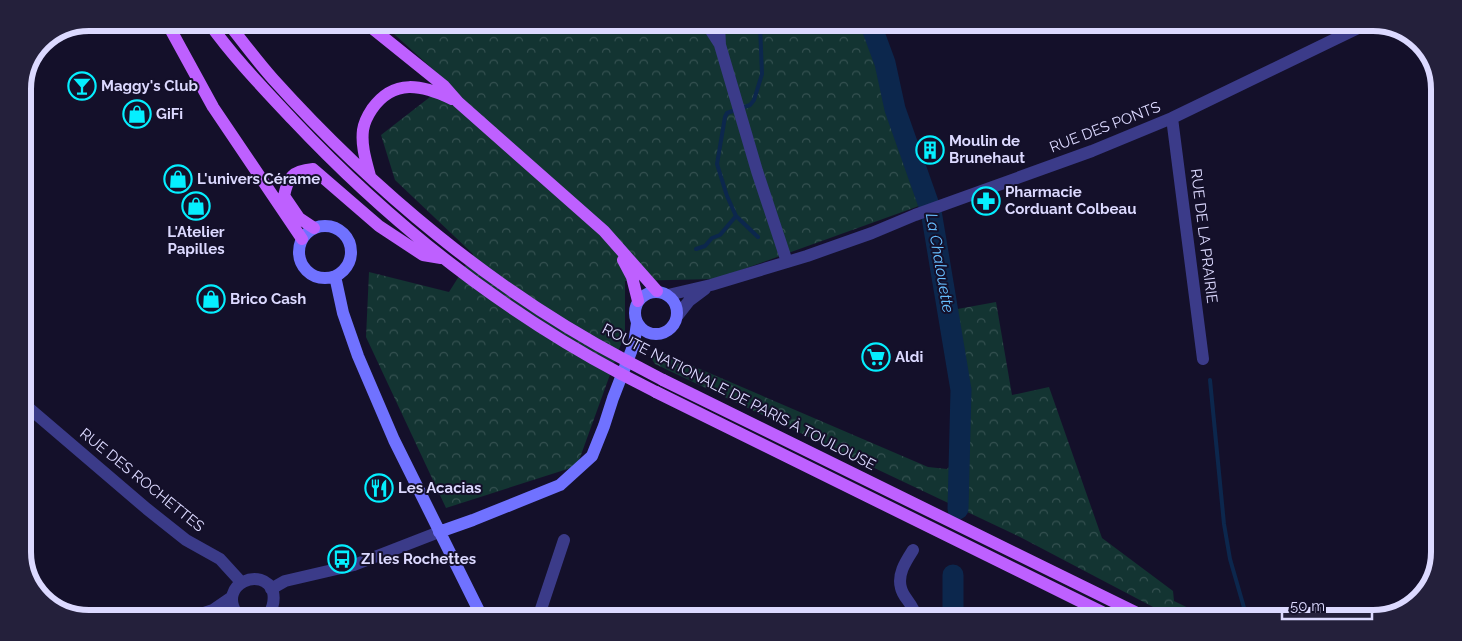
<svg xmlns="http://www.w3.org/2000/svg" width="1462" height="641" font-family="Raleway,sans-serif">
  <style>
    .forest { fill: url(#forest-crowns) }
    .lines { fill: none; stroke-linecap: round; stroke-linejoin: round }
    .stream { stroke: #0c274d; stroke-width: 4 }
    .river { stroke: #0c274d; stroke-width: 21 }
    .minor { stroke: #3b3b89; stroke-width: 12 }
    .tertiary { stroke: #3b3b89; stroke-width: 12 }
    .secondary { stroke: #7072ff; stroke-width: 12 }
    .primary { stroke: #be60ff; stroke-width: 12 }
    .primary-bridge { stroke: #be60ff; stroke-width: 12 }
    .labels { text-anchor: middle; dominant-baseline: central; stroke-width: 4; stroke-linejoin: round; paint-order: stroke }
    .poi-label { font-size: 15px; font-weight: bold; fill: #dcd9ff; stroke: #14102a; text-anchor: start }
    .street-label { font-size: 15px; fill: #dcd9ff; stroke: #14102a }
    .water-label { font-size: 16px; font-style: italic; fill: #67beff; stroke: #14102a }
    .rim { fill: none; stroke: #dcd9ff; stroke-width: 6 }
  </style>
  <defs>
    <pattern id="forest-crowns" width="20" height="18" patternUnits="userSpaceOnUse" patternTransform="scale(1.25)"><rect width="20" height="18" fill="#133432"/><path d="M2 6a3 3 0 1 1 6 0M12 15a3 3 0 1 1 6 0" fill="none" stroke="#355151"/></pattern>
  </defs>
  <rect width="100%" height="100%" fill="#14102a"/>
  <path class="forest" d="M383,24L868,25L919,206L716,279L625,281V333L577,466L446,508L366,337L369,272L449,292L473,254L395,180L381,135L448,83Z
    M996,302L1012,395L1049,387L1102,538L1173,591L1174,601L1209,618H1174L1020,537L655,364L651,358L653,354H665L928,467L947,469L970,445L941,312Z"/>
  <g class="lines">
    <path class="stream" d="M758,237L736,216L727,196L717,164L725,117L727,113L750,105L754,100L762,74L760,25
      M696,249L705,246L712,238L720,235L736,216
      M1210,380L1224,524L1230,559L1247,618"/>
    <path class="river" d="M871,25L885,63L895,109L931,211L961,390L958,509
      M953,575V611L956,617"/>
    <path class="minor" d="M709,25L710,29L719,43
      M719,25L720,45L757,171L787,262
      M1172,118L1203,359
      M668,295L711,285L807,256L872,233L915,215L1092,151L1172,118L1360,27
      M678,315L689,301L705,289
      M913,550C906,561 897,574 901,588C903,598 913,603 916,617
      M539,615L564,540"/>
    <path class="tertiary" d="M23,403L147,509L186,540L220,559L241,582
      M271,589L285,581L354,565L439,532
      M201,614L213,610L232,597
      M237,614C217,584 263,565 273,592C275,601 273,607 269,614"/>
    <path class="secondary" d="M299 252a26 26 0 1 1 52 0a26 26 0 1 1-52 0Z
      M335,276L343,313L358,356L394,440L481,615
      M635 313a21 21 0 1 1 42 0a21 21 0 1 1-42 0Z
      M439,532L473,520L560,485L592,456L604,426L613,398L634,344L637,323"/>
    <path class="primary" d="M167,23L213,107L302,239
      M209,23C233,57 265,90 293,120C390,223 497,308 621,374
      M228,23C243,42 257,61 273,79C372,189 495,292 627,361
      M367,24L444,86L458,102L604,231L657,291
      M370,176C366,161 361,146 363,130C364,123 368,115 372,109C394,78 422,85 452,99
      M314,228L299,218L284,196C288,177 292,171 313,169L379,226L423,255L441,258
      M623,260L632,277L638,301
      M663,380L1147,618
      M656,392L1114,618"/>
    <path class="primary-bridge" d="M627,361L663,380
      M621,374L656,392"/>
  </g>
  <defs>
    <g id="bar-ring" transform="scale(1.4375)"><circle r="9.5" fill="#14102a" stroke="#05efff" stroke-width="1.5"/><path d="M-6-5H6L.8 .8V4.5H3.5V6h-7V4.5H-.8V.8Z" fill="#05efff"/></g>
    <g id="shop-ring" transform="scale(1.4375)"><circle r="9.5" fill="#14102a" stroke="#05efff" stroke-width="1.5"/><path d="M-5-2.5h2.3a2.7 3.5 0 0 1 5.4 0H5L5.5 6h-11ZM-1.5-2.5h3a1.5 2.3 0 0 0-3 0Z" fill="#05efff"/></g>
    <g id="building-ring" transform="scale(1.4375)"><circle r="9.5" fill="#14102a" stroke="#05efff" stroke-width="1.5"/><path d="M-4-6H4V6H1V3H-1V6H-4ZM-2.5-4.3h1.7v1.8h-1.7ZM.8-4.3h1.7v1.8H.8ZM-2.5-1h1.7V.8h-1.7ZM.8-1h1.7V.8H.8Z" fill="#05efff"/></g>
    <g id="pharmacy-ring" transform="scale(1.4375)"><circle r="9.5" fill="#14102a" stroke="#05efff" stroke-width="1.5"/><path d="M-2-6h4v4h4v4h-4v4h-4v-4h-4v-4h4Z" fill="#05efff"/></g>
    <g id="supermarket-ring" transform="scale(1.4375)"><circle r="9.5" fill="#14102a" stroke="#05efff" stroke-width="1.5"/><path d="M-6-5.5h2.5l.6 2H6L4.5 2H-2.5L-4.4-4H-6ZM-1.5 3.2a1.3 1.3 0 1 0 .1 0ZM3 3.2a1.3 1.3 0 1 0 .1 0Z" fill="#05efff"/></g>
    <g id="restaurant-ring" transform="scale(1.4375)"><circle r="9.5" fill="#14102a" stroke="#05efff" stroke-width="1.5"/><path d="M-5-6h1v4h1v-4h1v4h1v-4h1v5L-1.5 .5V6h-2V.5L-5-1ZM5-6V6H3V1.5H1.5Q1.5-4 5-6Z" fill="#05efff"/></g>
    <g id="bus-ring" transform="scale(1.4375)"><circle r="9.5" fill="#14102a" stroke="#05efff" stroke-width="1.5"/><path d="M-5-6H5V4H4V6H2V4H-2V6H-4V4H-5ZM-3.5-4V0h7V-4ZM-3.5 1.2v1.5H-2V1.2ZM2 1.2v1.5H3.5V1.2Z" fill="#05efff"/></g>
  </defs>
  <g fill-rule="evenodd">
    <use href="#bar-ring" x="82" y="86"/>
    <use href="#shop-ring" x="137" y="114"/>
    <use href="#building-ring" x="930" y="150"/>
    <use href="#shop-ring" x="178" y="179"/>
    <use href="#pharmacy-ring" x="986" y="201"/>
    <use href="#shop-ring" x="196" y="206"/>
    <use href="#shop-ring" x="211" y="299"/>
    <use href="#supermarket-ring" x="876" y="357"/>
    <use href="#restaurant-ring" x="379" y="488"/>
    <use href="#bus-ring" x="342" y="559"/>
  </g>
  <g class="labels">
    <g class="poi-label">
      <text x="101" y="86">Maggy's Club</text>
      <text x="156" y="114">GiFi</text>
      <text x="949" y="141">Moulin de<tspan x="949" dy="17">Brunehaut</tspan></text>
      <text x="197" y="179">L'univers Cérame</text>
      <text x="1005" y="192">Pharmacie<tspan x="1005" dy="17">Corduant Colbeau</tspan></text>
      <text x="196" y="232" text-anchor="middle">L'Atelier<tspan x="196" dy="17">Papilles</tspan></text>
      <text x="230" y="299">Brico Cash</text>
      <text x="895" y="357">Aldi</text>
      <text x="398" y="488">Les Acacias</text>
      <text x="361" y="559">ZI les Rochettes</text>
    </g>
    <g class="street-label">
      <text transform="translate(1105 127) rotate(-21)">RUE DES PONTS</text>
      <text transform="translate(1204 236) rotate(83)">RUE DE LA PRAIRIE</text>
      <text transform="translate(739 397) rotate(27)">ROUTE NATIONALE DE PARIS À TOULOUSE</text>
      <text transform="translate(142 480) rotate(39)">RUE DES ROCHETTES</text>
    </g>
    <g class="water-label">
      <text transform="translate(940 263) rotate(80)">La Chalouette</text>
    </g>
  </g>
  <path d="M0 0H1462V641H0ZM89 31H1373A58 58 0 0 1 1431 89V552A58 58 0 0 1 1373 610H89A58 58 0 0 1 31 552V89A58 58 0 0 1 89 31Z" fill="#24203b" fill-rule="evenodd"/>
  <path class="rim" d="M89 31H1373A58 58 0 0 1 1431 89V552A58 58 0 0 1 1373 610H89A58 58 0 0 1 31 552V89A58 58 0 0 1 89 31Z"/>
  <path d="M1282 611v8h90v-8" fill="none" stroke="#dcd9ff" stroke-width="2.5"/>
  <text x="1290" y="611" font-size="15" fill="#dcd9ff" stroke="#14102a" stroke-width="4" paint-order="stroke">50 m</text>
</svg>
